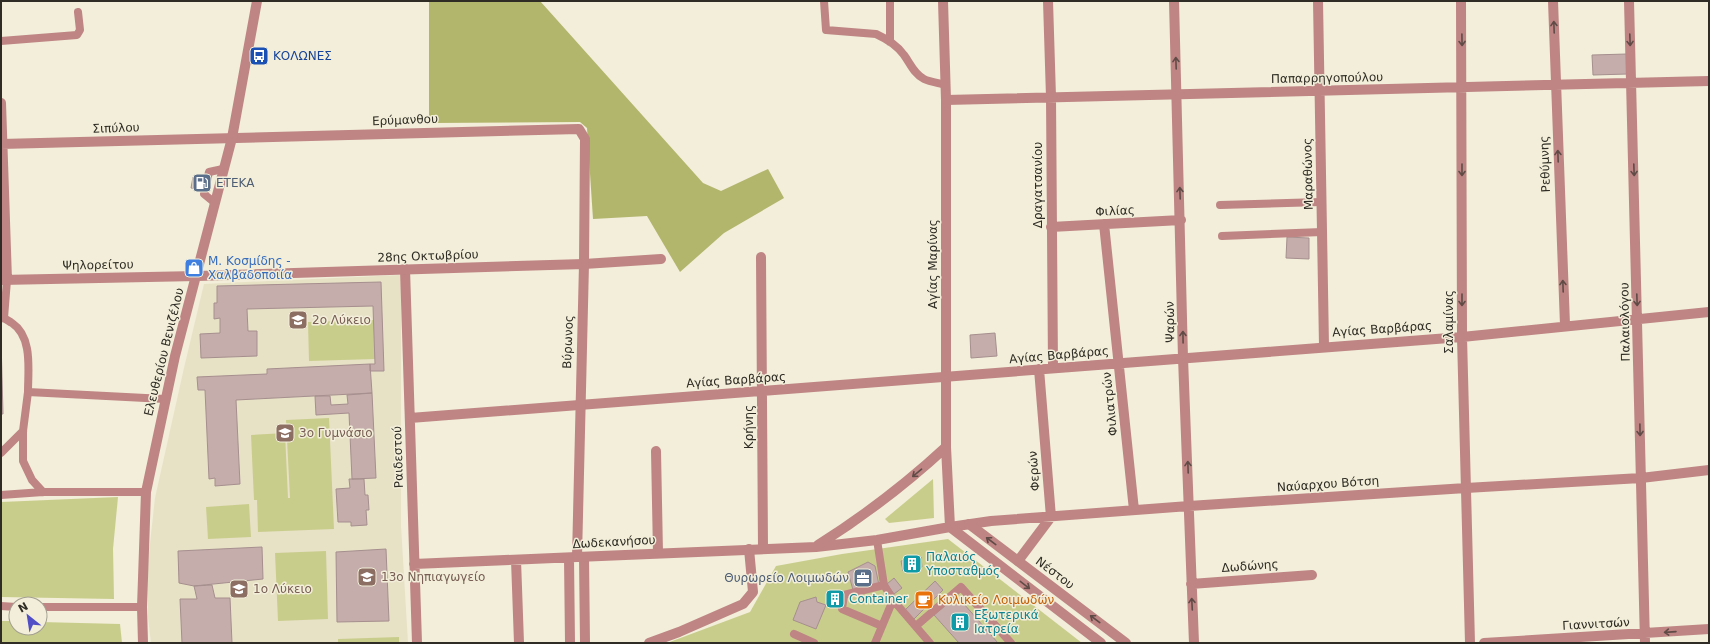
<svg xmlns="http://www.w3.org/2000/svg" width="1710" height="644" font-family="'DejaVu Sans',sans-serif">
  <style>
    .built { fill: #e7e1c6 }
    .green { fill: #c9cd8c }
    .forest { fill: #b2b56c }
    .building { fill: #c4adab; stroke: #a68f8e }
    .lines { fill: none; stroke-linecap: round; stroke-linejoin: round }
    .service { stroke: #be8584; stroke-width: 8 }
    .pedestrian { stroke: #be8584; stroke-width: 10 }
    .minor { stroke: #be8584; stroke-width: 10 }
    .tertiary { stroke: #be8584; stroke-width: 10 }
    .oneway { stroke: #604b46 }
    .labels { text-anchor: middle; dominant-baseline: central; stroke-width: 3; stroke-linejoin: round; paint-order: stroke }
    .transit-label { font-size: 12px; fill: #164399; stroke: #f2eed9; text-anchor: start }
    .street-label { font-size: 12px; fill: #2e2c24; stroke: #f2eed9 }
    .service-label { font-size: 12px; fill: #4e5e75; stroke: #f2eed9; text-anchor: start }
    .shop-label { font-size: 12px; fill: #366cbe; stroke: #f2eed9; text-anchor: start }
    .education-label { font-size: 12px; fill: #785e54; stroke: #f2eed9; text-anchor: start }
    .culture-label { font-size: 12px; fill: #0d838f; stroke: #f2eed9; text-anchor: start }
    .food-label { font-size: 12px; fill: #c56008; stroke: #f2eed9; text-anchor: start }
  </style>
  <rect width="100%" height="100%" fill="#f2eed9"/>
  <path class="built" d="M401,275V526L408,643H151L148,617V562L155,498L184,368L204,284Z"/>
  <path class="green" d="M374,320L375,359L309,361L308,322Z
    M329,418L334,529L258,532L257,500H254L251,435L285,433L288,498H290L286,420Z
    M933,479L934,518L889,523L885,519Z
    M118,497L113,549L114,599L1,597V502Z
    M249,504L251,537L208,539L206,507Z
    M948,539L1082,643H667L750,612L776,566L842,554Z
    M326,551L328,619L278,621L275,553Z
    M1,621H16V628H40V622L120,624L122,643H1Z
    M399,637V643H338V639Z"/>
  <path class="forest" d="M429,1H540L703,183L721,191L768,169L784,198L724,233L680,272L647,216L593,219L587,128L580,122L429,123Z"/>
  <path class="building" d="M1627,54L1628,74L1593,75L1592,55Z
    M193,177L204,179L202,190L191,188Z
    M1287,237L1309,238V259L1286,258Z
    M381,282L384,371H370V364H375L373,306L247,309L248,331H257V356L201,358L200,334L220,333V318L214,319V303H217V286Z
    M995,333L997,356L971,358L970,335Z
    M1,340L3,414H1Z
    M370,364L372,393L236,400L240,484L215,486V478L209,479L205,390H198L197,377L267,374V369Z
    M372,393L376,478L352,479L349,413L316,415L315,396H330L331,405L348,404L347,395Z
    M349,479H364L365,495H368L369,510H366L367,525L351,526V522H338L336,489L350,488Z
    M262,547L263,579L194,586L179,583L178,551Z
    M386,549L389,621L337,622L336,552Z
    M921,557L922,567L903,571L901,561Z
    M868,562L875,566L879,585L853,590L848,572Z
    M894,578L902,588L894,594L887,584Z
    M935,581L943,590L914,619L905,610Z
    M212,585L215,598H230L232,643H182L180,599H197L194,586Z
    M841,594L843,599L829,604L827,598Z
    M957,596L998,643H959L934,615Z
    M816,597L817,602L826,605L816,629L793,620L800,602Z"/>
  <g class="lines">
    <path class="service" d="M824,1L826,30L876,34C887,39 897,45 904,55C910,63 914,74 924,79C930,82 939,83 946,85
      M890,1V42
      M1,41L77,35L80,30L78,12
      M215,203L204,194L209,172L223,169
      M1220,205L1321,202
      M1222,236L1322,232
      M1,318C6,318 8,321 12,323C33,337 28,370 28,392
      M4,318L7,280
      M1,453L23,431
      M43,492L32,480L23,461V431L28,392L165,399
      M1,495L43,492H146
      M893,600L930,643
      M1,606L16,607
      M40,607H142
      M882,626L842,609L844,595L884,585
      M916,626L961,587L1011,643
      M794,634L814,643
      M875,643L893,600L884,585L877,540"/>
    <path class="pedestrian" d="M649,643L679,632L743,604L753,592L749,549"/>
    <path class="minor" d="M1048,1L1051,97L1053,368
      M1174,1L1183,358L1194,643
      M1318,1L1324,346
      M1461,1L1462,337L1470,643
      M1553,1L1565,325
      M1629,1L1645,643
      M946,100L1709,81
      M1,103L7,280
      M1,144L579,129L585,139L584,264L661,259
      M1104,224L1134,510
      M1051,227L1181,220
      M761,257L763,548
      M405,269L417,643
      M1,280L197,276
      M410,418L1462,337L1709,312
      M656,451L658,553
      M950,527L991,521L1189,506L1466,488L1641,478L1709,470
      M584,557L585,643
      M569,558L570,643
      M516,560L519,643
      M1018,561L1051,517L1039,369
      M414,564L577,557
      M1191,584L1312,575
      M1484,643L1709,629"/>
    <path class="tertiary" d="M943,1L946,100V447L950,527
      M197,276L584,264L577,557L816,547L877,540L950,527
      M969,524L1126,643
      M950,527L1101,643
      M818,545C864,516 906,484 946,447
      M143,643L142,607L146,492L175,356L232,138L257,1"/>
  </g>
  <defs><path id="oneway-shaft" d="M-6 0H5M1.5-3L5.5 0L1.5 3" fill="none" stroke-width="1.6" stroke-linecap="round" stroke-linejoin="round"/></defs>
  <g class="oneway">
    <use href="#oneway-shaft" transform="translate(1554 27) rotate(-92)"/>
    <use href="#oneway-shaft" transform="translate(1462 40) rotate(89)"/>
    <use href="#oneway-shaft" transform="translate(1630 40) rotate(88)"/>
    <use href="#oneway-shaft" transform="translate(1176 63) rotate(-92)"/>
    <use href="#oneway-shaft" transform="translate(1558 156) rotate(-92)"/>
    <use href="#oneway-shaft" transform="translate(1462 170) rotate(90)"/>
    <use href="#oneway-shaft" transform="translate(1634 170) rotate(88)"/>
    <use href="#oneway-shaft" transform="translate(1180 193) rotate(-92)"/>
    <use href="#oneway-shaft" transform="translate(1563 286) rotate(-92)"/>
    <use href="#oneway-shaft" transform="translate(1462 300) rotate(90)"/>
    <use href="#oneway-shaft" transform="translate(1637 300) rotate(88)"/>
    <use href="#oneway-shaft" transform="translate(1183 337) rotate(-91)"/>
    <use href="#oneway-shaft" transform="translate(1640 430) rotate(89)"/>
    <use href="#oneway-shaft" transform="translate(1188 467) rotate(-92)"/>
    <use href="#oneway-shaft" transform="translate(917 473) rotate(140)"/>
    <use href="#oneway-shaft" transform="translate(991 541) rotate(-143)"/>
    <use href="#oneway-shaft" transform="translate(1025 585) rotate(38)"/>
    <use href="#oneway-shaft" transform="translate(1192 604) rotate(-93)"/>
    <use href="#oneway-shaft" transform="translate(1095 619) rotate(-143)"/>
    <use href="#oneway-shaft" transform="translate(1670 632) rotate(176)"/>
  </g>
  <defs>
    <g id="bus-square" transform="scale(1)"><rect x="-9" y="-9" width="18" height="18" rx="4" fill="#1a4fb4" stroke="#f2eed9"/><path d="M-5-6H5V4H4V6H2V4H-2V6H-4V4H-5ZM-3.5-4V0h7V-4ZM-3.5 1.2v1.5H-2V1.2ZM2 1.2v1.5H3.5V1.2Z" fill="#fff"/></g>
    <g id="fuel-square" transform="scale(1)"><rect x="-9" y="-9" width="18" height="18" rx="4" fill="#5c6f8a" stroke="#f2eed9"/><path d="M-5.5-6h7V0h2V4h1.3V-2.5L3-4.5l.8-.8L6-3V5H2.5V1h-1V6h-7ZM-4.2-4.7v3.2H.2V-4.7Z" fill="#fff"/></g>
    <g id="shop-square" transform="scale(1)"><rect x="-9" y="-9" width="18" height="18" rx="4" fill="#3f7fe0" stroke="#f2eed9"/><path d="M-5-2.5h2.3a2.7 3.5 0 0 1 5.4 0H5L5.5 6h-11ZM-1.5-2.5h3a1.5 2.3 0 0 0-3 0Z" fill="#fff"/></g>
    <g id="school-square" transform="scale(1)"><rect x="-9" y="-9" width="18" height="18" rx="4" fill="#8d6e63" stroke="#f2eed9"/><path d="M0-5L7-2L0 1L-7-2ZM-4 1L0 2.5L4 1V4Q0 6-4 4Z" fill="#fff"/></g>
    <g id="building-square" transform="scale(1)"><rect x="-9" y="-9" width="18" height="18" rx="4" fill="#0f9aa8" stroke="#f2eed9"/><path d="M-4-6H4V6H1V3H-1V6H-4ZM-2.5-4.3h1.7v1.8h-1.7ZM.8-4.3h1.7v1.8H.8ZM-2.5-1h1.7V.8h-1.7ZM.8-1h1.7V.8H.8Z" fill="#fff"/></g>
    <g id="office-square" transform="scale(1)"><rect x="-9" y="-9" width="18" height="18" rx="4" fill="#5c6f8a" stroke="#f2eed9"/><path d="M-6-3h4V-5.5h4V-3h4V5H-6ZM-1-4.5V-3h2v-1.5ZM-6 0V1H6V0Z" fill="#fff"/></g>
    <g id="cafe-square" transform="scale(1)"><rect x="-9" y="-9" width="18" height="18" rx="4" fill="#e8710a" stroke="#f2eed9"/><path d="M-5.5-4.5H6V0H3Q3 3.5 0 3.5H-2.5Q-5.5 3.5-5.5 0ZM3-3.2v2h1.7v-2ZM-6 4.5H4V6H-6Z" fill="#fff"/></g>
  </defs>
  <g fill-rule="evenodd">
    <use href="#bus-square" x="259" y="56"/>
    <use href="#fuel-square" x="202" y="183"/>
    <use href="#shop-square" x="194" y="268"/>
    <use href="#school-square" x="298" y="320"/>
    <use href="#school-square" x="285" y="433"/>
    <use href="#building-square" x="912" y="564"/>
    <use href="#school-square" x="367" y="577"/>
    <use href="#office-square" x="863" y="578"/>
    <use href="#school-square" x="239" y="589"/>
    <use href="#building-square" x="835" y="599"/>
    <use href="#cafe-square" x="924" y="600"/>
    <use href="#building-square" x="960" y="622"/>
  </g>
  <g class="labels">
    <g class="transit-label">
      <text x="273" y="56">ΚΟΛΩΝΕΣ</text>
    </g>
    <g class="street-label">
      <text transform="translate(1327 78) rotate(-1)">Παπαρρηγοπούλου</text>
      <text transform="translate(405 120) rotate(-2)">Ερύμανθου</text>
      <text transform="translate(116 128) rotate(-2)">Σιπύλου</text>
      <text transform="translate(1545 164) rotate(-92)">Ρεθύμνης</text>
      <text transform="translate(1308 174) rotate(-91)">Μαραθώνος</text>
      <text transform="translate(1038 185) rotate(-90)">Δραγατσανίου</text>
      <text transform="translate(1115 211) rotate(-3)">Φιλίας</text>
      <text transform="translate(428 256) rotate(-2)">28ης Οκτωβρίου</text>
      <text transform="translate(933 264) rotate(-90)">Αγίας Μαρίνας</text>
      <text transform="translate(98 265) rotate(-1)">Ψηλορείτου</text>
      <text transform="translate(1170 322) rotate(-91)">Ψαρών</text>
      <text transform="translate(1449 322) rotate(-90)">Σαλαμίνας</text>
      <text transform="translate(1625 322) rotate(-91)">Παλαιολόγου</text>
      <text transform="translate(1382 329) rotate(-4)">Αγίας Βαρβάρας</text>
      <text transform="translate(568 342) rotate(-88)">Βύρωνος</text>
      <text transform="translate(164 352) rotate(-76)">Ελευθερίου Βενιζέλου</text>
      <text transform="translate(1059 355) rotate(-5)">Αγίας Βαρβάρας</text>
      <text transform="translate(736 380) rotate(-4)">Αγίας Βαρβάρας</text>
      <text transform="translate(1110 404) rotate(-96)">Φιλιατρών</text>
      <text transform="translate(749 427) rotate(-90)">Κρήνης</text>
      <text transform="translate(398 457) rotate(-92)">Ραιδεστού</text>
      <text transform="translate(1034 471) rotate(-94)">Φερών</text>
      <text transform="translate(1328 484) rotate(-4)">Ναύαρχου Βότση</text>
      <text transform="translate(614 542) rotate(-3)">Δωδεκανήσου</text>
      <text transform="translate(1250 566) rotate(-4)">Δωδώνης</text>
      <text transform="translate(1055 573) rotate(37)">Νέστου</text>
      <text transform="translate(1596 624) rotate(-3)">Γιαννιτσών</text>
    </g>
    <g class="service-label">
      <text x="216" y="183">ΕΤΕΚΑ</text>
      <text x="849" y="578" text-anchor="end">Θυρωρείο Λοιμωδών</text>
    </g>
    <g class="shop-label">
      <text x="208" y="261">Μ. Κοσμίδης -<tspan x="208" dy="14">Χαλβαδοποιία</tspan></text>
    </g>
    <g class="education-label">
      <text x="312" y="320">2ο Λύκειο</text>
      <text x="299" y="433">3ο Γυμνάσιο</text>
      <text x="381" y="577">13ο Νηπιαγωγείο</text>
      <text x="253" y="589">1ο Λύκειο</text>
    </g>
    <g class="culture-label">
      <text x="926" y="557">Παλαιός<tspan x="926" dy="14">Υποσταθμός</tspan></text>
      <text x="849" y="599">Container</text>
      <text x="974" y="615">Εξωτερικά<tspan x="974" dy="14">Ιατρεία</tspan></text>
    </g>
    <g class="food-label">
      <text x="938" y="600">Κυλικείο Λοιμωδών</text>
    </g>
  </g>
  <rect width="1710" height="644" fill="none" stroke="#2e2c24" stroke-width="4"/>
  <g transform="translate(28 616) rotate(330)"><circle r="19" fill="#f2eed9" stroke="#a4a091"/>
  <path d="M0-3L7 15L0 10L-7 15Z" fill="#524fc6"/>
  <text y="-6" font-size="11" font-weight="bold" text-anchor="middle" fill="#2e2c24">N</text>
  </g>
</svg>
